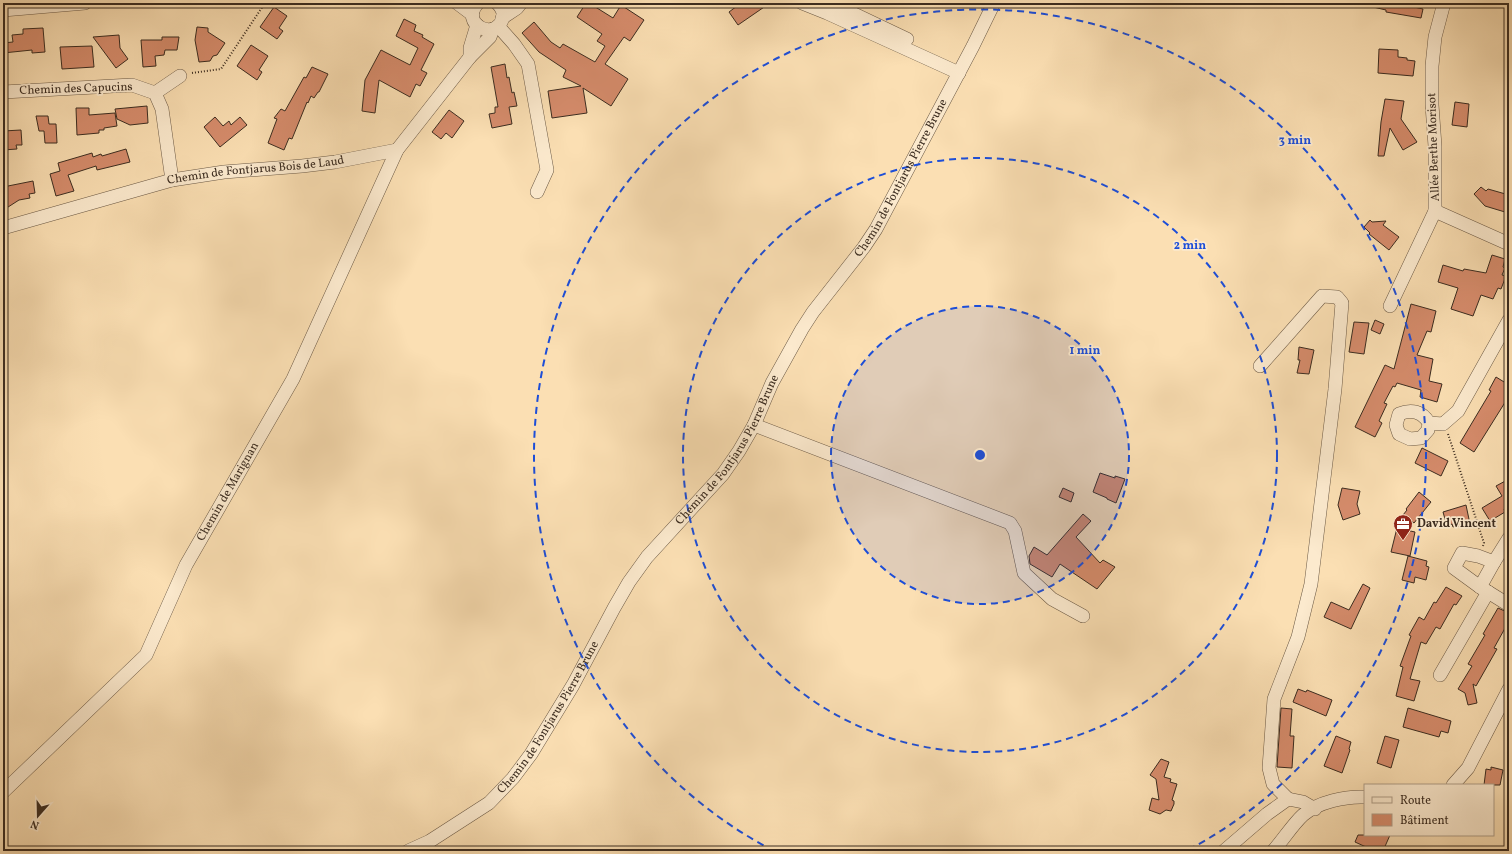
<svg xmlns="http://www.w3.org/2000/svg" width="1512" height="854" font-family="Vollkorn,serif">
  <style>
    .building { fill: #d68c6c; stroke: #3b2c20 }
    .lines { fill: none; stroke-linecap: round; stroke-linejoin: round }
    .minor-casing { stroke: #6b5945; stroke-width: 14 }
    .path { stroke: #3b2c20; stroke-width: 2; stroke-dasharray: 1 2; stroke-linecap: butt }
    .minor { stroke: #fceace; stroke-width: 13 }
    .ring { fill: none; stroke: #1d4ed8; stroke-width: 2; stroke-dasharray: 7 5 }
    .labels { text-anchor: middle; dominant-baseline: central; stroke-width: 3.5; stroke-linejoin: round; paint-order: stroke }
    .street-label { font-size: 12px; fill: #3b2c20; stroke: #fceace }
    .poi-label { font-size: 12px; font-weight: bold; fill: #3b2c20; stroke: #fceace; text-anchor: start }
    .centre { fill: #1d4ed8; stroke: #fceace; stroke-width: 2 }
    .ring-label { font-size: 12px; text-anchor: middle; font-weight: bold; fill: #1d4ed8; stroke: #fceace; stroke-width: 3.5; stroke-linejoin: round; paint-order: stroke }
  </style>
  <rect width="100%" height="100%" fill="#fbdfb3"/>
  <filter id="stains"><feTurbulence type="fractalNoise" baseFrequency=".005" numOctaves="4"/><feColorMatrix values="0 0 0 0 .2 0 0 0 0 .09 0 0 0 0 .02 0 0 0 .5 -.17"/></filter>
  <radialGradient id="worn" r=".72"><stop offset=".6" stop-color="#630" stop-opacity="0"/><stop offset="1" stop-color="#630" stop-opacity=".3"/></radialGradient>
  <path class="building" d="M586,3H589L613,18L621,5L644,20L630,41L624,37L605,64L628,79L611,106L583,88L587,113L552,118L548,91L581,86L563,77L566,70L539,52L522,33L534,22L551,42L560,48L563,44L595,62L605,46L597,41L602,34L577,17Z
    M741,3H770L738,25L729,12Z
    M1373,3H1413L1414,7L1423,9L1421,18L1386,12V10L1373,7Z
    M274,7L287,16L279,28L283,31L277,39L260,27Z
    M404,19L416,25L414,31L423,35L422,37L434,44L421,70L427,73L420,86L416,84L410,97L379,80L375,113L362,111L365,80L381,50L410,65L418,48L396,36Z
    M197,27L208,28V32L225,43L217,55L213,56L210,61L199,62L195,40Z
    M43,28L45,52L32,53V50L3,53V43L13,42L12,35L23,34V29Z
    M119,35L120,48L128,59L116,68L93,37Z
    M162,37H179L177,50H165L164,55L155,56L156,66L143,67L141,40H162Z
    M251,45L268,56L259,70L262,72L257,80L237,66Z
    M92,46L94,67L62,69L60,47Z
    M1379,49L1398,50V57L1407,58V60L1415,61L1413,76L1378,73Z
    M505,64L507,78L509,77L512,93L514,92L517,106L509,107L512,124L492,128L489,114L495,113V107H498L491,67Z
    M312,67L328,74L319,92H318L314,98L311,96L308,103L307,102L292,139L289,138L284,150L268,143L277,119L274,118L281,109L285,111L304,77L306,78Z
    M1385,99L1404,101L1401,119L1417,142L1403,150L1390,128L1384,156H1378L1381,122Z
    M1455,102L1469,104L1467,127L1452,125Z
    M147,106L148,123L130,125L117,119L115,109Z
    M76,108H89V115L115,113L117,126L104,128V130H99V133L77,135Z
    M449,110L464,121L452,138L446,133L441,139L432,132Z
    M36,116H48L49,124H56L57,143H45L44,131H39Z
    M215,117L223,126L229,121L231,125L240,117L247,125L220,147L204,127Z
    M21,130L22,145H16L17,149L3,150V131Z
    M126,149L130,162L97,170L96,166L68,175L74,191L56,196L50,174L60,171L58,163L92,153L93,157L101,154L102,156Z
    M33,181L35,193L29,194L30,198L19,200L5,209L3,198V187Z
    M1481,187L1486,191L1488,189L1509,195L1505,212L1485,206L1474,194Z
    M1370,220L1372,222L1386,221L1383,225L1399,237L1389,250L1369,234L1370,233L1364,227Z
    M1492,255L1505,259L1503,267L1505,268L1502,275L1506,276L1501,289L1498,288L1493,299L1481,295L1473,316L1451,309L1458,288L1438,282L1443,265L1463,271L1464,269L1486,273Z
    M1411,304L1436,311L1431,332L1427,331L1417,355L1433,359L1429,381L1442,384L1437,402L1420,397L1421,390L1397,383L1395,387L1393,386L1384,403L1387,404L1379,421L1382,423L1375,437L1355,427L1385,365L1394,369Z
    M1375,320L1384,324L1380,334L1371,330Z
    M1354,322L1369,323L1364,354L1349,352Z
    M1299,347L1314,350L1309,374L1297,373L1300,360H1298Z
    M1496,377L1509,385V396L1474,452L1460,443L1491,391L1489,390Z
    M1422,448L1448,461L1441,476L1415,463Z
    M1100,473L1115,478V476L1125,479L1116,503L1107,499V498L1093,492Z
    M1509,479V507L1504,509L1505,512L1490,521L1482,508L1502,496L1496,486Z
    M1063,488L1074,493L1071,502L1059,497Z
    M1342,488L1360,491L1357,504L1360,514L1343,520L1338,505Z
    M1419,492L1431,502L1414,523L1403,515L1407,510L1406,509Z
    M1466,505L1470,524L1459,527L1458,525L1453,527L1452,524L1447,526L1443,512Z
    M1083,514L1091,521L1076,537L1100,563L1103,560L1115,567L1097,589L1060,564L1052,577L1030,564L1029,556L1034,547L1047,555Z
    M1397,528L1415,532L1410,556L1391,552Z
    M1408,556L1427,561L1426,566L1429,567L1426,580L1415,577L1414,583L1402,580Z
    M1363,584L1370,588L1351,629L1324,617L1331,602L1349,610Z
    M1446,587L1462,596L1456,605L1454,604L1440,629L1436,627L1426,644L1421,642L1410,679L1420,681L1414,701L1396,696L1403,667L1400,666L1411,636L1409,635L1419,617L1424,620L1434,602L1436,603Z
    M1498,608L1509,613V621L1494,648L1497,649L1476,686L1473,684L1477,703L1468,705L1465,693L1458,689L1472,666L1468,664L1485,635L1483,634Z
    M1298,689L1306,692L1307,690L1332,700L1326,716L1293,702Z
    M1281,708L1292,709L1290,736H1294L1292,768L1277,767Z
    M1408,708L1451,721L1448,733L1441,731L1439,737L1403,727Z
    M1336,736L1351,742L1349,749L1350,750L1342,773L1324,766Z
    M1385,736L1399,740L1391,768L1377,763Z
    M1161,759L1169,762L1164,777L1171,779L1170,782L1177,784L1172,800L1174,801V804L1171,811L1166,810L1160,814L1149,810L1152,798L1159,800L1156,779L1150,775Z
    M1491,767L1503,770L1500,785H1484L1486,769L1491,770Z
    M1358,835H1390L1383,851H1375L1355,842Z"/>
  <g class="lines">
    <g class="minor-casing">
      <g id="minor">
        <path d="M457,3L473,15"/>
        <path d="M478,3C458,24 497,43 503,17C504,11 501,7 497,3"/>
        <path d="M802,3L827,13L959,73"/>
        <path d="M831,3L907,39"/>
        <path d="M3,10L85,3"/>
        <path d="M502,18L517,8L521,3"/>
        <path d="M498,26L514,44L528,64L547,170L537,192"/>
        <path d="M470,57V48L477,25"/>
        <path d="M3,92L132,85L155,93L162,109L172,180"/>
        <path d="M155,93L180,76"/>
        <path d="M1435,211L1509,244"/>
        <path id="s1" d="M3,228L172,180L224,172L302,166L335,162L397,150"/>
        <path d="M1390,306L1435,211V146L1432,105V66L1435,37L1444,3"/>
        <path d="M1260,366L1322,296L1337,297L1342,303L1335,389L1311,584L1298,637L1274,699L1269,768L1273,784L1288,799"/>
        <path d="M1429,423C1422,411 1411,409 1399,414L1396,425L1399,434L1410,439L1421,438L1428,430L1429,423L1443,424L1458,411L1509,320"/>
        <path d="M754,425L1010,523L1015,531L1024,573L1052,599L1083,616"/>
        <path d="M1509,538L1494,562L1478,556L1462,553L1454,568L1480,587L1509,605"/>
        <path d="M1480,587L1494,562"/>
        <path d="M1440,675L1488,592"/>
        <path d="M1453,785L1468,768L1509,689"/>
        <path id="s2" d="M3,792L146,655L186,565L293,379L397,150L470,57L490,37L493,29"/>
        <path id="s3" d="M408,851L430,841L489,803L513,778L531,754L573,685L614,608L629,582L647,557L723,474L739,451L754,425L772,383L802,329L813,312L864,247L876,229L973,46L994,3"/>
        <path d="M1224,851L1267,814L1288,799L1303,802L1315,809"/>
        <path d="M1273,851C1283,840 1293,824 1303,815C1318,802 1346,796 1365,797"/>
      </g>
    </g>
    <path class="path" d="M192,73L221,69L265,3
      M1448,434L1484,543L1483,546"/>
    <use href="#minor" class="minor"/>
  </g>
  <circle cx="980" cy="455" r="149" fill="#1d4ed8" fill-opacity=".12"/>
  <g class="ring">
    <circle cx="980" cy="455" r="149"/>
    <circle cx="980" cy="455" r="297"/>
    <path d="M774 851A446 446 0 1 1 1186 851"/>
  </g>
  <defs>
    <g id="office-pin" transform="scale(1)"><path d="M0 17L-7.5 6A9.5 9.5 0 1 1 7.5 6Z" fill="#8f2418" stroke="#fceace"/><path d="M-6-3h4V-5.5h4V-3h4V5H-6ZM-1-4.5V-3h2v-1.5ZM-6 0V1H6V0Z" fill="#fff"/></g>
  </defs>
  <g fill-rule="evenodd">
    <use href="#office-pin" x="1403" y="524"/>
  </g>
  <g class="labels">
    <g class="street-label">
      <text transform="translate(76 89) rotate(-2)">Chemin des Capucins</text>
      <text transform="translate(1434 147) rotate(-92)">Allée Berthe Morisot</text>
      <text stroke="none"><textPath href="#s1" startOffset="260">Chemin de Fontjarus Bois de Laud</textPath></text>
      <text stroke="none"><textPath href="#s3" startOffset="847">Chemin de Fontjarus Pierre Brune</textPath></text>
      <text stroke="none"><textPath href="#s3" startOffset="523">Chemin de Fontjarus Pierre Brune</textPath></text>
      <text stroke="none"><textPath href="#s2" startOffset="381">Chemin de Marignan</textPath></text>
      <text stroke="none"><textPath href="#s3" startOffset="199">Chemin de Fontjarus Pierre Brune</textPath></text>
    </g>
    <g class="poi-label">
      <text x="1417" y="524">David Vincent</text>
    </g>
  </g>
  <circle cx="980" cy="455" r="6" class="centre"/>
  <g class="ring-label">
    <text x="1295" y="144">3 min</text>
    <text x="1190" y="249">2 min</text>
    <text x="1085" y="354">1 min</text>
  </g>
  <rect width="1512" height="854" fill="none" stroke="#fbdfb3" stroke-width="16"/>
  <rect x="4" y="4" width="1504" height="846" fill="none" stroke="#3b2c20" stroke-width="2"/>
  <rect x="8" y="8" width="1496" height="838" fill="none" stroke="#3b2c20"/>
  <rect x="1364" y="784" width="130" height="52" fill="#fceace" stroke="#af9e88"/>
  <rect x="1372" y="797" width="20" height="6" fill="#fceace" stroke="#af9e88"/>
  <text x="1400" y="804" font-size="12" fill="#3b2c20">Route</text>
  <rect x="1372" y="814" width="20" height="12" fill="#d68c6c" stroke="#af9e88"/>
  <text x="1400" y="824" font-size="12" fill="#3b2c20">Bâtiment</text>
  <g transform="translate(38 816) rotate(200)" stroke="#fceace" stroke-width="3" paint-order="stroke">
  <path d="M0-3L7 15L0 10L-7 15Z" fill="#3b2c20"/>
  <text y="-6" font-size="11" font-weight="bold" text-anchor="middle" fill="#3b2c20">N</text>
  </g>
  <rect width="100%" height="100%" filter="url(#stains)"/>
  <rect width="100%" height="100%" fill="url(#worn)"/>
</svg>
